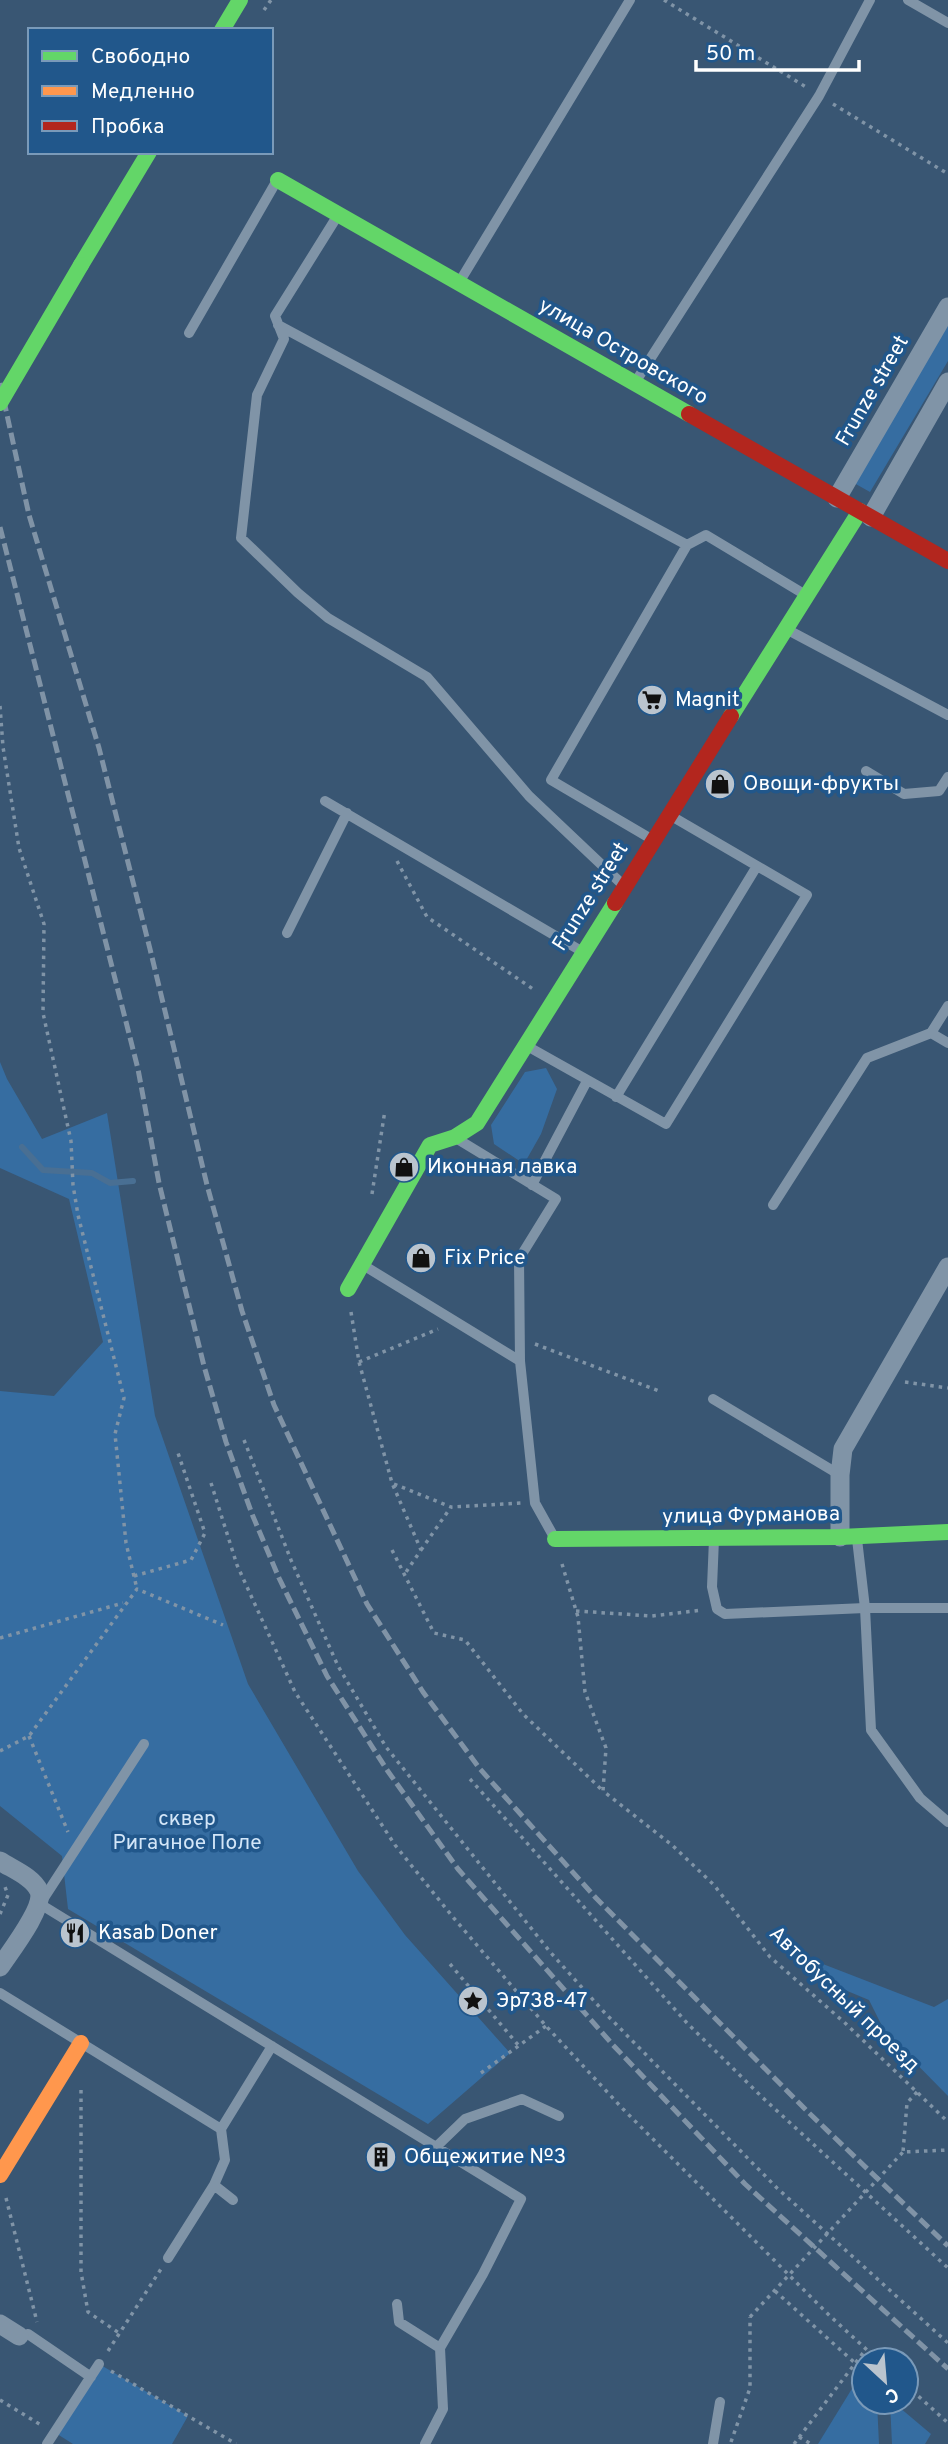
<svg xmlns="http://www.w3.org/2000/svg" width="948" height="2444" font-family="Overpass,sans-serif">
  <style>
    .green { fill: #366da1 }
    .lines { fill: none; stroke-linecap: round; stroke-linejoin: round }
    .stream { stroke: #496f93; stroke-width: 6 }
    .path { stroke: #8094a7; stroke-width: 3.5; stroke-dasharray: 3.5 5; stroke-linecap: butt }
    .lane { stroke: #8094a7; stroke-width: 10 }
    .street { stroke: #8094a7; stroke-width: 19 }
    .fast { stroke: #63d668; stroke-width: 16 }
    .slow { stroke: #ff974d; stroke-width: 16 }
    .jam { stroke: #b3261e; stroke-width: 16 }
    .rail { stroke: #8093a6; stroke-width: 5; stroke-dasharray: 12 5; stroke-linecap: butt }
    .path-bridge { stroke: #8094a7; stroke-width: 3.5; stroke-dasharray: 3.5 5; stroke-linecap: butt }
    .fast-bridge { stroke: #63d668; stroke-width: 16 }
    .labels { text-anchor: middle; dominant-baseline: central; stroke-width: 7; stroke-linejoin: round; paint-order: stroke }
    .street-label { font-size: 21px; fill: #fff; stroke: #21578b }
    .poi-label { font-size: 21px; fill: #fff; stroke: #21578b; text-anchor: start }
    .park-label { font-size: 21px; fill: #d3e6f8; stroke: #21578b }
  </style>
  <rect width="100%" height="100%" fill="#395673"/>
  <path class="green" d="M948,325V361L870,492L854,483Z
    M0,1062L7,1079L42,1139L107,1113L155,1416L248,1684L358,1871L405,1935L510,2053L428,2124L68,1909L62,1856L0,1806V1391L54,1396L103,1342L69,1199L0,1168Z
    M546,1068L557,1089L541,1134L524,1164L494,1144L491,1125L525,1072Z
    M810,1959L934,2007L948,1999V2096L885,2032L869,2000L816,1978Z
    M99,2364L188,2416L172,2444H73L54,2432Z
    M861,2374L864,2377V2402H877L879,2444H818Z
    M890,2402H893L931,2434L925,2444H892Z"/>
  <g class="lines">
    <path class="stream" d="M22,1147L43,1170L92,1173L110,1183L133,1181"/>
    <path class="path" d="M664,0L806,87
      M264,10L271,0
      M833,104L948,174
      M0,706L3,747L19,848L44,924L43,1013L71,1141L73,1185L78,1215L124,1398L115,1434L126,1543L137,1589
      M397,861L427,917L533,989
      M372,1194L385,1110
      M351,1312L359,1362L392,1483L421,1550L404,1575
      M535,1344L659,1391
      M359,1362L438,1329
      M905,1382L948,1388
      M244,1440L291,1560L338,1666L386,1747L551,1953L604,2012L777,2188L948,2343
      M211,1483L237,1565L295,1692L395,1845L452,1916L546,2026L623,2109L830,2316L878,2360
      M394,1484L451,1507L521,1503
      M392,1550L434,1633L465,1640L523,1714L603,1791
      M421,1550L451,1507
      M562,1564L578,1617L585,1692L606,1748L603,1791L672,1845L714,1885L770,1957L845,2023L948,2122
      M134,1576L191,1560L205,1533L178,1453
      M576,1611L652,1616L703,1610
      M0,1638L123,1603
      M29,1736L68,1832
      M0,1751L29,1736L137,1589L223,1625
      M470,1779L687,2023L763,2098L948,2268
      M0,1914L8,1895L5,1887
      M450,1964L519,2046
      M481,2073L546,2026
      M81,2090V2272L88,2312L119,2333
      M917,2092L907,2103L903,2152L948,2150
      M6,2198L37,2322
      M775,2291L855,2363
      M108,2351L161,2269
      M111,2371L236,2444
      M906,2385L948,2423
      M0,2400L41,2425
      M799,2437L811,2444
      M731,2442L750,2388V2317
      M794,2444L866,2349"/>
    <path class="lane" d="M908,0L948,23
      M338,215L275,316L284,339L257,395L241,538L298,593L328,618L427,677L529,796L623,885
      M460,281L630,0
      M278,325L687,545L706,535L804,594
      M189,333L276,182
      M636,381L819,96L870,0
      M788,630L948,715
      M866,771L904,794L939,791L948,777
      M325,801L583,952
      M653,840L551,780L687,545
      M287,933L347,813
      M948,1006L931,1033L948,1043
      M527,1046L666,1124L807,895L673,817
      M616,1097L757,866
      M459,1140L556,1199L519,1259L520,1361L535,1503L554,1537
      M532,1185L587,1081
      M773,1205L867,1058L931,1033
      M363,1265L520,1361
      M713,1399L840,1475
      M714,1539L712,1587L717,1609L725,1614L865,1608L871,1730L920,1798L948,1822
      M857,1539L865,1608H948
      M144,1744L40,1904L521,2199L483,2274L440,2348L443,2409L425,2444
      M0,1993L221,2129
      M436,2147L465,2119L522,2099L559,2116
      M214,2185L233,2200
      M168,2258L214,2185L225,2160L221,2129L272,2046
      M397,2304L399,2322L440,2348
      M28,2334L91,2377
      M47,2444L99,2364
      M713,2444L720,2402"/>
    <path class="street" d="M837,498L948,307
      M871,517L948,382
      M840,1537V1475L843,1449L948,1267
      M0,1861C12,1869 33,1877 39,1891C45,1907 10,1952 0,1967
      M0,2324L19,2336"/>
    <path class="fast" d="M222,30L240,0
      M278,180L689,414
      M81,265L149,152
      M731,716L860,511
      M348,1289L430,1145L455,1137L477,1123L615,903
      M555,1539L840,1537L948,1532"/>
    <path class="slow" d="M0,2175L81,2043"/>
    <path class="jam" d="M689,414L948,561
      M615,903L731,716"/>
    <path class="rail" d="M0,383L29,515L99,748L150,949L207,1185L242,1311L274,1405L367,1604L423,1692L480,1769L596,1898L809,2113L948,2246
      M0,527L138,1069L159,1183L204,1366L226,1442L252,1514L279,1578L327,1676L387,1770L458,1869L613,2045L745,2184L948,2369"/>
    <path class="path-bridge" d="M750,2317L903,2152"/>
    <path class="fast-bridge" d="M0,403L81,265"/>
  </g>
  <defs>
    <g id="supermarket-disc" transform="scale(1.575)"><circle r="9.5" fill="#bac4ce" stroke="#21578b"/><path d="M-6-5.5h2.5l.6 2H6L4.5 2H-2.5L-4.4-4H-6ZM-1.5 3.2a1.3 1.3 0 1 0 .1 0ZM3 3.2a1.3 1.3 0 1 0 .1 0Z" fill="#111"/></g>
    <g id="shop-disc" transform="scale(1.575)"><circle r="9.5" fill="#bac4ce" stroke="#21578b"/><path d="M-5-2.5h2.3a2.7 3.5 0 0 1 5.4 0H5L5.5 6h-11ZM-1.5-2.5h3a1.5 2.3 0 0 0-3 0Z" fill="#111"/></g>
    <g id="restaurant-disc" transform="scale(1.575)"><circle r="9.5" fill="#bac4ce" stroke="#21578b"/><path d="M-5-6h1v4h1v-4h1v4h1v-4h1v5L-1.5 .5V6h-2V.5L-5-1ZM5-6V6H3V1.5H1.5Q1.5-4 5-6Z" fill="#111"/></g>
    <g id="sight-disc" transform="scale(1.575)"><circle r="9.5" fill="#bac4ce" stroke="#21578b"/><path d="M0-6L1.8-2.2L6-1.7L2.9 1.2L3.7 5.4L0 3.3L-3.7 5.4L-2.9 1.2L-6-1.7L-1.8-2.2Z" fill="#111"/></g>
    <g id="building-disc" transform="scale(1.575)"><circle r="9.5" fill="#bac4ce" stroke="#21578b"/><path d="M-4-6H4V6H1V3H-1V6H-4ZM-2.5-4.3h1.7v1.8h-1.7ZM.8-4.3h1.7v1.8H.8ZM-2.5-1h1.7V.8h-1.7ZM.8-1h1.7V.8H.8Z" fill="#111"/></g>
  </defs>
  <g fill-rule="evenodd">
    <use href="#supermarket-disc" x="652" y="700"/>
    <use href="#shop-disc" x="720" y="784"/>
    <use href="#shop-disc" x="404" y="1167"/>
    <use href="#shop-disc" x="421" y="1258"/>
    <use href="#restaurant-disc" x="75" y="1933"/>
    <use href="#sight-disc" x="473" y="2001"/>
    <use href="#building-disc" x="381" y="2157"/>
  </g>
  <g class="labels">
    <g class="street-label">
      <text transform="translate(623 352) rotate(30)">улица Островского</text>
      <text transform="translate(873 391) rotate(-60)">Frunze street</text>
      <text transform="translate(591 897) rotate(-58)">Frunze street</text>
      <text transform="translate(751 1516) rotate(-1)">улица Фурманова</text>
      <text transform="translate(844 2000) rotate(44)">Автобусный проезд</text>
    </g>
    <g class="poi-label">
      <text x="675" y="700">Magnit</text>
      <text x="743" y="784">Овощи-фрукты</text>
      <text x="427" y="1167">Иконная лавка</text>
      <text x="444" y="1258">Fix Price</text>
      <text x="98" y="1933">Kasab Doner</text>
      <text x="496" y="2001">Эр738-47</text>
      <text x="404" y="2157">Общежитие №3</text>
    </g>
    <g class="park-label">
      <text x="187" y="1819">сквер<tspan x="187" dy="24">Ригачное Поле</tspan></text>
    </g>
  </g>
  <rect x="28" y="28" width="245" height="126" fill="#21578b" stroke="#7a9ab9" stroke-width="2"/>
  <rect x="42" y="51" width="35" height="10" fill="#63d668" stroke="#7a9ab9" stroke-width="2"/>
  <text x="91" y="63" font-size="21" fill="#ffffff">Свободно</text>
  <rect x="42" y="86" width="35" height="10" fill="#ff974d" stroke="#7a9ab9" stroke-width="2"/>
  <text x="91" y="98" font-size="21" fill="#ffffff">Медленно</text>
  <rect x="42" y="121" width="35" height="10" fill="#b3261e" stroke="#7a9ab9" stroke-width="2"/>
  <text x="91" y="133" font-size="21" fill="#ffffff">Пробка</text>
  <g transform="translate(885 2381) rotate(154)"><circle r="33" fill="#21578b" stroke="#7a9ab9" stroke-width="2"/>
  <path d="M0-5L12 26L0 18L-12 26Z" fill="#bac4ce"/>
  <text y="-10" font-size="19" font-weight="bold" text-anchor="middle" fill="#ffffff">С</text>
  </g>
  <path d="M696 60v10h163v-10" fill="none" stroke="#ffffff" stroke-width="3.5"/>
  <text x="706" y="60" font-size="21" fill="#ffffff" stroke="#21578b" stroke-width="5" paint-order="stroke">50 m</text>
</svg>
